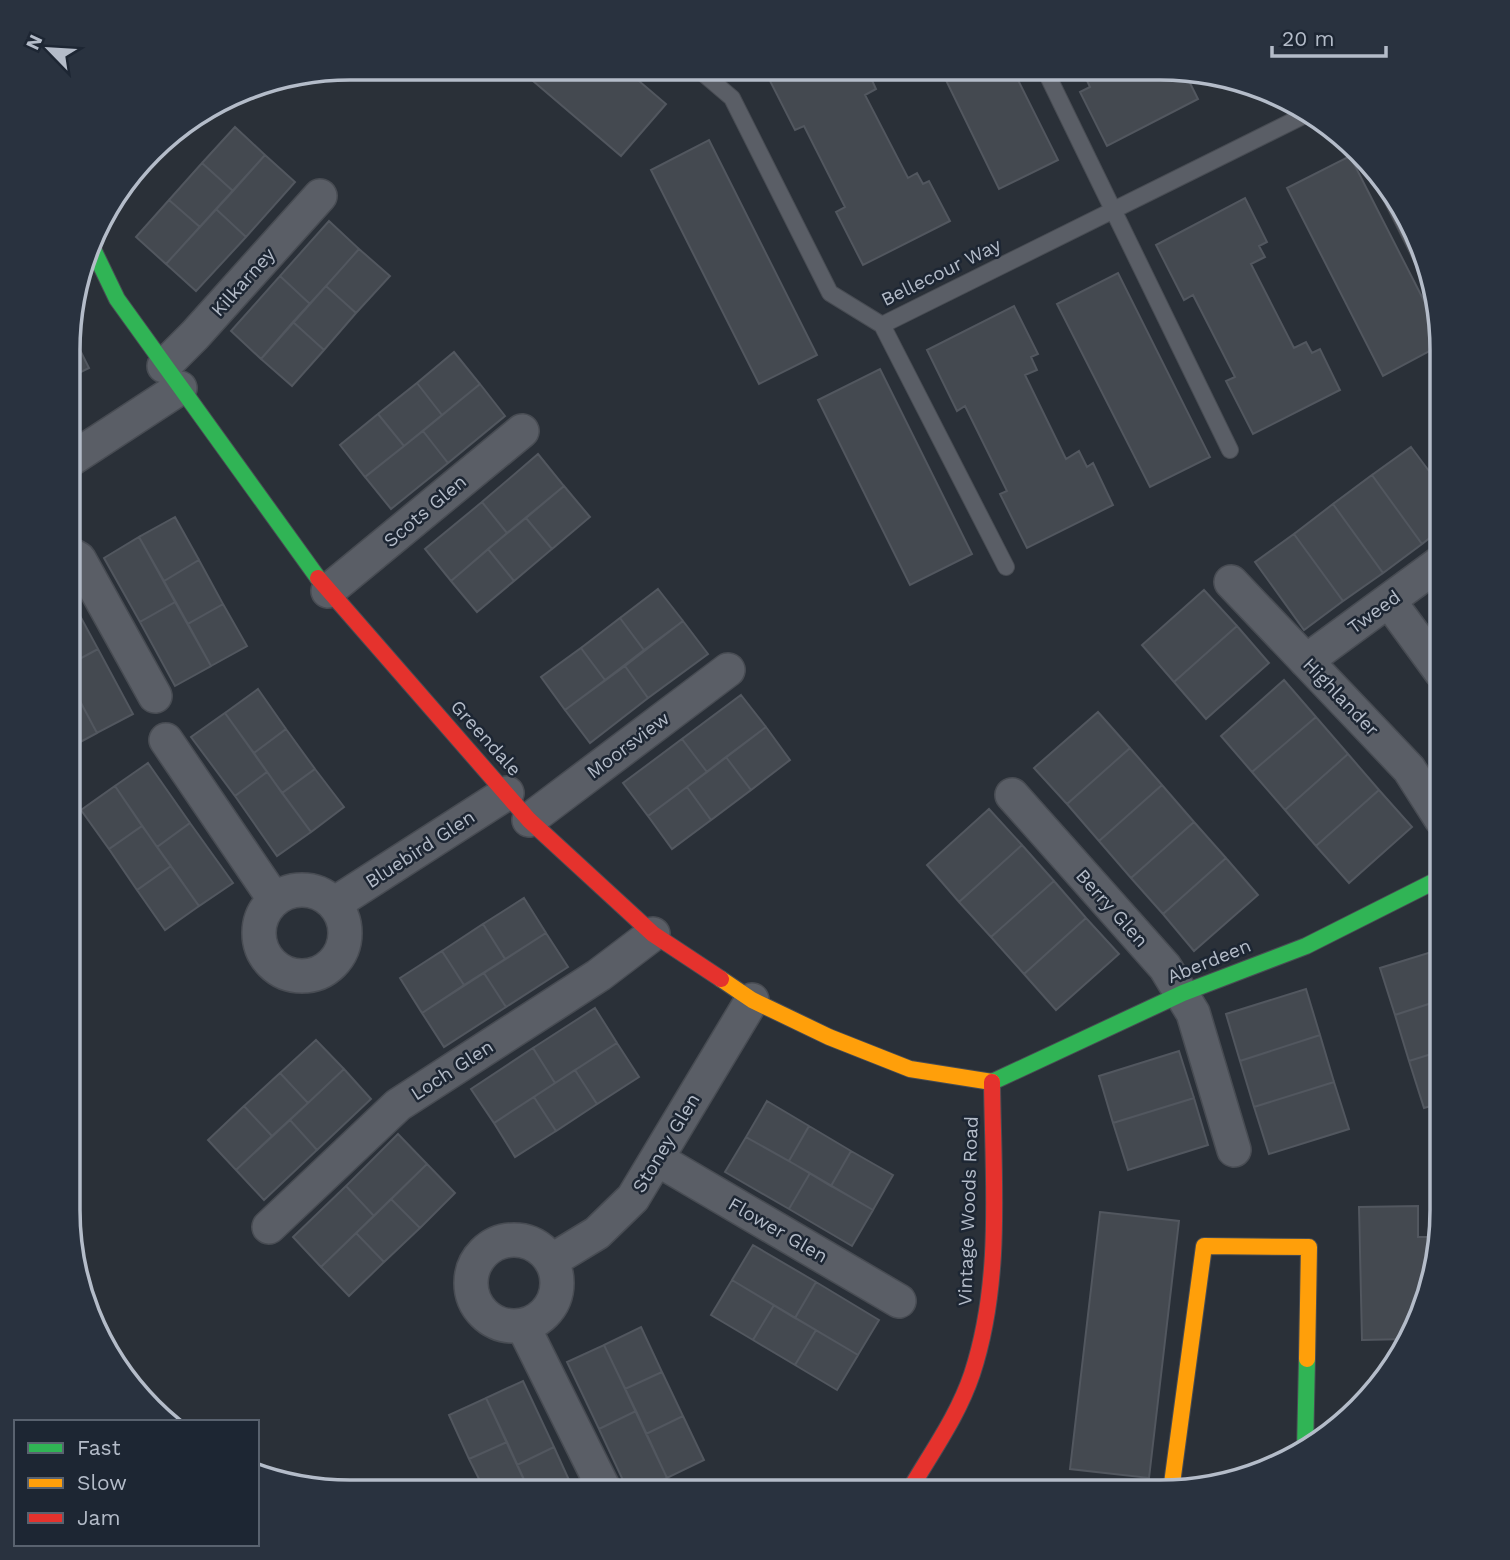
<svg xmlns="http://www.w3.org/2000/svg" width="1510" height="1560" font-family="'Work Sans',sans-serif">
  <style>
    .building { fill: #444950; stroke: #52575f; stroke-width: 2 }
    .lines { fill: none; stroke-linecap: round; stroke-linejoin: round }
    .lane-casing { stroke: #484c53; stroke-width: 18 }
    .street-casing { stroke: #484c53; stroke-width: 36 }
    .fast-casing { stroke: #484c53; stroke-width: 18 }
    .slow-casing { stroke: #484c53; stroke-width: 18 }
    .jam-casing { stroke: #484c53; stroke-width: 18 }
    .lane { stroke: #5a5e66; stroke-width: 16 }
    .street { stroke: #5a5e66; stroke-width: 33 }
    .fast { stroke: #30b455; stroke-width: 16 }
    .slow { stroke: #ff9f0a; stroke-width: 16 }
    .jam { stroke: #e5322d; stroke-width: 16 }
    .labels { text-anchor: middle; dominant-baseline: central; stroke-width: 5; stroke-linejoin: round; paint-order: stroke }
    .street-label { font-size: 19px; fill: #b4bcc9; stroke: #1d2633 }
    .rim { fill: none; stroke: #b4bcc9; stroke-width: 3.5 }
  </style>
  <rect width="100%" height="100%" fill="#2a3038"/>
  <path class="building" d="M519,69H625L666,104L621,156Z
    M778,69L874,70L876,73L870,76L876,89L865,95L908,178L917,173L923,184L929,181L950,221L863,265L836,212L845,207L804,126L795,130L767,75Z
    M941,70H1013L1058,160L999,189Z
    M1082,70L1184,71L1198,99L1107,146L1080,92L1090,87Z
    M235,127L265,155L233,191L202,163Z
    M709,140L817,355L759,384L651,170Z
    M265,155L295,182L246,237L216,209Z
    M1350,156L1441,334V345L1383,376L1287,188Z
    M202,163L233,191L200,227L169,200Z
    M1245,198L1267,242L1259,246L1265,257L1251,264L1294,348L1306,342L1312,353L1320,349L1340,390L1253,434L1226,381L1235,377L1193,295L1184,300L1156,245Z
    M169,200L200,227L166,264L136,237Z
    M216,209L246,237L196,291L166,264Z
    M329,221L359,249L310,304L280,276Z
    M359,249L390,276L356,313L326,286Z
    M1118,273L1210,457L1150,487L1057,304Z
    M280,276L310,304L261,359L231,331Z
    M326,286L356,313L324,350L293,322Z
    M1014,306L1038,354L1031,357L1037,370L1025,375L1066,459L1079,451L1087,467L1093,463L1113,505L1027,548L1000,494L1007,491L965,406L957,411L927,350Z
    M293,322L324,350L292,386L261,359Z
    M73,336L89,368L73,376Z
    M454,352L480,384L442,415L417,383Z
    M880,369L972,554L910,585L818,400Z
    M417,383L442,415L404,446L378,414Z
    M480,384L505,416L448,463L423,431Z
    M378,414L404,446L365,477L340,445Z
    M423,431L448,463L391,509L365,477Z
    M1411,447L1441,487V529L1422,544L1372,475Z
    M538,454L564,486L507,533L482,502Z
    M1372,475L1422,544L1383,573L1333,504Z
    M564,486L590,517L552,549L526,518Z
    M482,502L507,533L451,581L425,549Z
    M1333,504L1383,573L1343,601L1294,534Z
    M175,517L199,560L164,581L139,537Z
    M526,518L552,549L514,581L488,549Z
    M1294,534L1343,601L1304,630L1255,562Z
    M139,537L175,602L140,622L104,558Z
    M488,549L514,581L477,612L451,581Z
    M199,560L223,604L188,624L164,581Z
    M658,589L683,621L644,650L620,618Z
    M1204,590L1237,626L1174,682L1142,645Z
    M72,601L98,649L72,663Z
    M175,602L211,666L175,686L140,622Z
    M223,604L247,646L211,666L188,624Z
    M620,618L644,650L605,680L581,648Z
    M683,621L708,654L648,698L625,666Z
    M1237,626L1269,663L1206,719L1174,682Z
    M581,648L605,680L565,710L541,677Z
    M98,649L133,714L97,733L72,686V663Z
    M625,666L648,698L590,743L565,710Z
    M1284,680L1316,717L1252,772L1221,736Z
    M258,689L286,729L254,753L225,713Z
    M74,690L97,733L71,747L72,691Z
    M741,695L766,727L707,772L682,739Z
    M1098,712L1130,748L1067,804L1034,768Z
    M225,713L267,772L235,796L191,737Z
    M1316,717L1348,754L1285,810L1252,772Z
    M766,727L790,760L751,790L726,757Z
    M286,729L315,769L282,793L254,753Z
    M682,739L707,772L648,816L623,783Z
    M1130,748L1162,785L1099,841L1067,804Z
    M1348,754L1379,790L1316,846L1285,810Z
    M726,757L751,790L711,820L687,787Z
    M148,763L190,823L157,847L115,786Z
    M315,769L344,807L311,832L282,793Z
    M267,772L311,832L277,856L235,796Z
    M1162,785L1194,822L1131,878L1099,841Z
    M115,786L142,826L109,849L81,810Z
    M687,787L711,820L672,849L648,816Z
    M1379,790L1412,827L1349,883L1316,846Z
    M989,809L1022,845L959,902L927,865Z
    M1194,822L1226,858L1163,914L1131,878Z
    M190,823L233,883L199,906L157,847Z
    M142,826L171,866L137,890L109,849Z
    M1022,845L1054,881L991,937L959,902Z
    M1226,858L1258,895L1194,951L1163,914Z
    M171,866L199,906L165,930L137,890Z
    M1054,881L1086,918L1024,974L991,937Z
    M524,898L546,933L505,959L483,924Z
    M1086,918L1119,954L1056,1010L1024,974Z
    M483,924L505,959L464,985L442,951Z
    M546,933L568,967L506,1007L484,973Z
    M1441,949V1000L1395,1015L1380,968Z
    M442,951L464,985L422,1013L400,978Z
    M484,973L506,1007L444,1047L422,1013Z
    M1306,989L1320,1035L1240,1061L1226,1014Z
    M1441,1000V1051L1409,1061L1395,1015Z
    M595,1008L617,1043L555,1083L533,1048Z
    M1320,1035L1334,1082L1254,1107L1240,1061Z
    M316,1040L344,1069L308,1103L280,1073Z
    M617,1043L639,1077L597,1104L575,1070Z
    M533,1048L555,1083L494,1123L471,1089Z
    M1179,1051L1194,1098L1113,1123L1099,1076Z
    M1441,1051V1103L1424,1108L1409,1061Z
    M344,1069L371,1099L317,1150L290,1120Z
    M575,1070L597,1104L556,1131L534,1097Z
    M280,1073L308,1103L272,1136L244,1106Z
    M1334,1082L1349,1129L1269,1154L1254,1107Z
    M534,1097L556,1131L515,1157L494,1123Z
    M1194,1098L1208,1145L1128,1170L1113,1123Z
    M767,1101L809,1126L789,1161L746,1137Z
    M244,1106L272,1136L236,1170L208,1140Z
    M290,1120L317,1150L264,1200L236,1170Z
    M809,1126L851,1151L831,1186L789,1161Z
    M398,1134L427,1164L374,1216L346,1186Z
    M746,1137L810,1173L789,1209L725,1172Z
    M851,1151L893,1175L873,1210L831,1186Z
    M427,1164L455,1193L420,1228L391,1199Z
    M810,1173L873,1210L852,1246L789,1209Z
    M346,1186L374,1216L321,1267L293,1237Z
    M391,1199L420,1228L384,1262L356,1233Z
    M1418,1206V1237H1436V1220H1441V1228L1408,1339L1362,1340L1359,1207Z
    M1100,1212L1179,1221L1149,1478L1070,1469Z
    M356,1233L384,1262L349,1296L321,1267Z
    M753,1245L816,1282L795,1318L732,1280Z
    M732,1280L774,1305L753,1340L711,1315Z
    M816,1282L879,1320L858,1355L795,1318Z
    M774,1305L816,1330L795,1365L753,1340Z
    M641,1327L662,1372L625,1389L604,1345Z
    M816,1330L858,1355L837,1390L795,1365Z
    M604,1345L636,1411L599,1429L567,1362Z
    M662,1372L683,1416L646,1434L625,1389Z
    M523,1381L554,1447L517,1465L486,1398Z
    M486,1398L507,1442L469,1459L449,1415Z
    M636,1411L667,1478L639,1491H628L599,1429Z
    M683,1416L704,1460L667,1478L646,1434Z
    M507,1442L527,1486L517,1491H485L469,1459Z
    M554,1447L574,1491H529L517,1465Z"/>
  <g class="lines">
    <g class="lane-casing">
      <path id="lane" d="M698,69L732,98L830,293L882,325L1309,113
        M1045,70L1230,450
        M1385,185L1430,275
        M882,325L1006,567"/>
    </g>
    <g class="street-casing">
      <path id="street" d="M164,366L195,335L320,196
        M73,458L180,388
        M72,555L79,559L155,696
        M1231,582L1409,769L1441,819
        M328,591L522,431
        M1389,601L1441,672
        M1306,661L1441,562
        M166,740L274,899
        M1012,795L1165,967L1193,1013L1234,1150
        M529,820L728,670
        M259 933a43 43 0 1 1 86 0a43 43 0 1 1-86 0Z
        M334,904L507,793
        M657,1159L899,1301
        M269,1227L398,1105L599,975L653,934
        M471 1283a43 43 0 1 1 86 0a43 43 0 1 1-86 0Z
        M551,1261L597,1233L633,1198L752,1000
        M523,1326L605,1491"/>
    </g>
    <g class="fast-casing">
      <path id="fast" d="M92,247L117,299L318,578
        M992,1082L1183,993L1306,946L1441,878
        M112,1359L120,1371
        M1305,1450L1307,1359"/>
    </g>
    <g class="slow-casing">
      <path id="slow" d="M721,979L752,1000L829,1037L910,1069L992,1082
        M1171,1491L1204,1246L1309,1247L1307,1359"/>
    </g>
    <g class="jam-casing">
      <path id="jam" d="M318,578L529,820L653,934L721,979
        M909,1491C931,1453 958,1416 972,1374C1003,1280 993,1179 992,1082"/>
    </g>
    <use href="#lane" class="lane"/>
    <use href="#street" class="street"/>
    <use href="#fast" class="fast"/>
    <use href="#slow" class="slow"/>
    <use href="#jam" class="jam"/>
  </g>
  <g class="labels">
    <g class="street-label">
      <text transform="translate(941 272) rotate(-26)">Bellecour Way</text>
      <text transform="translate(243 282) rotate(-48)">Kilkarney</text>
      <text transform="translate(425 511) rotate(-40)">Scots Glen</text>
      <text transform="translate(1374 612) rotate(-36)">Tweed</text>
      <text transform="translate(1341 697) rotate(46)">Highlander</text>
      <text transform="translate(486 738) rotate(48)">Greendale</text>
      <text transform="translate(628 745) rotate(-37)">Moorsview</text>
      <text transform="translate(420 849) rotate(-33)">Bluebird Glen</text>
      <text transform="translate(1112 908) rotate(48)">Berry Glen</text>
      <text transform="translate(1209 961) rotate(-22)">Aberdeen</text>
      <text transform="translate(452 1070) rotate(-33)">Loch Glen</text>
      <text transform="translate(666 1143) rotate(-59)">Stoney Glen</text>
      <text transform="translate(968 1211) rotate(-88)">Vintage Woods Road</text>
      <text transform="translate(778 1230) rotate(30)">Flower Glen</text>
    </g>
  </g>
  <path d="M0 0H1510V1560H0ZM350 80H1160A270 270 0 0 1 1430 350V1210A270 270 0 0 1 1160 1480H350A270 270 0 0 1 80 1210V350A270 270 0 0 1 350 80Z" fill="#29323f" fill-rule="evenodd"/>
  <path class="rim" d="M350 80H1160A270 270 0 0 1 1430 350V1210A270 270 0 0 1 1160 1480H350A270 270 0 0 1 80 1210V350A270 270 0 0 1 350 80Z"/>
  <rect x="14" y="1420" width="245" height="126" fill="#1d2633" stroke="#59626f" stroke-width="2"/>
  <rect x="28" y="1443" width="35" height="10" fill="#30b455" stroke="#59626f" stroke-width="2"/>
  <text x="77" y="1455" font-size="21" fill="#b4bcc9">Fast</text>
  <rect x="28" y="1478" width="35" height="10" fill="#ff9f0a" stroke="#59626f" stroke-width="2"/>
  <text x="77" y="1490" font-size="21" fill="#b4bcc9">Slow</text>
  <rect x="28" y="1513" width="35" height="10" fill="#e5322d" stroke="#59626f" stroke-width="2"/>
  <text x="77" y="1525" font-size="21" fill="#b4bcc9">Jam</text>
  <g transform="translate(49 49) rotate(295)" stroke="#1d2633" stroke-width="5" paint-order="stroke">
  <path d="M0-5L12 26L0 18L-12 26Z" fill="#b4bcc9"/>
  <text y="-10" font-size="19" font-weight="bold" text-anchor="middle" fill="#b4bcc9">N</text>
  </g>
  <path d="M1272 46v10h114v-10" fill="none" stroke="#b4bcc9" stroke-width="3.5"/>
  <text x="1282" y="46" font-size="21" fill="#b4bcc9" stroke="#1d2633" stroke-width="5" paint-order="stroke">20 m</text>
</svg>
